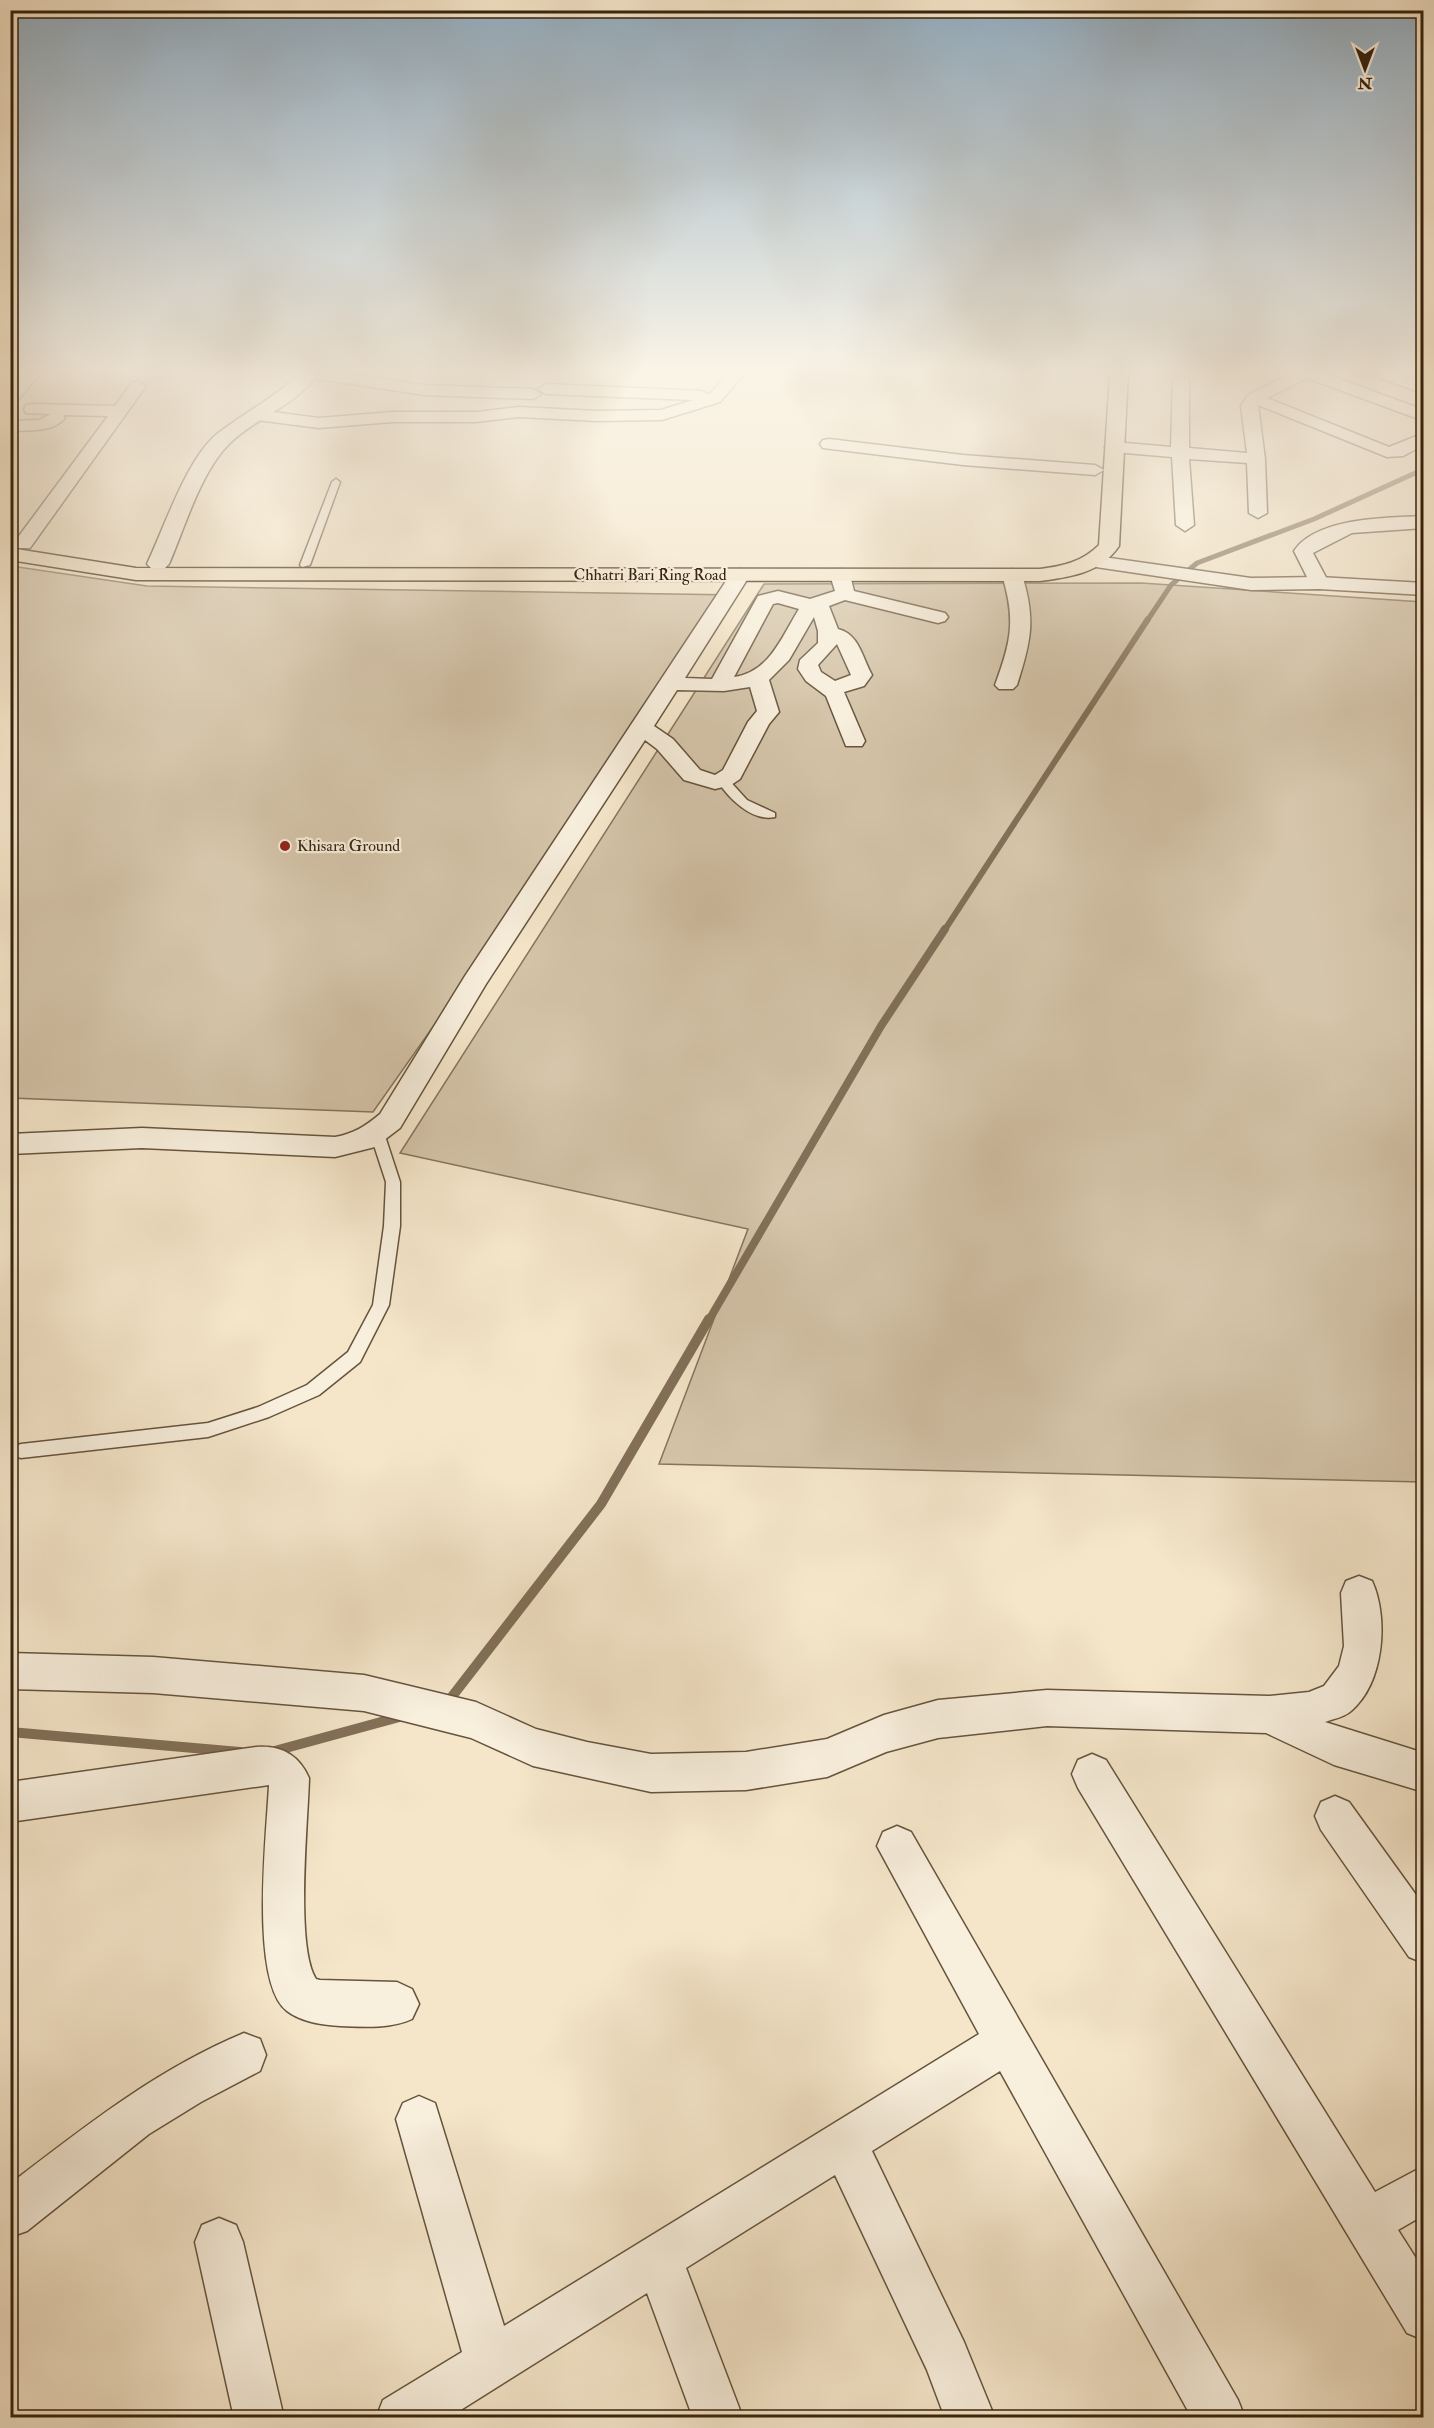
<svg xmlns="http://www.w3.org/2000/svg" width="1434" height="2428" font-family="'IM FELL Double Pica',serif">
  <style>
    .green { fill: #d5c5aa; stroke: #86745c; stroke-width: 1.5 }
    .lines { fill: none; stroke-linecap: round; stroke-linejoin: round }
    .stream-far3 { stroke: #827058; stroke-width: 5 }
    .stream-far2 { stroke: #827058; stroke-width: 6 }
    .stream-far1 { stroke: #827058; stroke-width: 8 }
    .stream { stroke: #827058; stroke-width: 10 }
    .service-casing { stroke: #66543d; stroke-width: 3 }
    .minor-casing { stroke: #66543d; stroke-width: 3 }
    .tertiary-casing { stroke: #66543d; stroke-width: 3 }
    .primary-casing { stroke: #37230e; stroke-width: 3 }
    .service { fill: #f8efdd; fill-rule: evenodd }
    .minor { fill: #f8efdd; fill-rule: evenodd }
    .tertiary { fill: #f8efdd; fill-rule: evenodd }
    .primary { fill: #f5e6ca; fill-rule: evenodd }
    .poi-dot { fill: #8f2418; stroke: #f8efdd; stroke-width: 2 }
    .labels { text-anchor: middle; dominant-baseline: central; stroke-width: 4.5; stroke-linejoin: round; paint-order: stroke }
    .far-street-label { font-size: 16px; fill: #37230e; stroke: #f8efdd }
    .far-poi-label { font-size: 16px; fill: #37230e; stroke: #f8efdd; text-anchor: start }
  </style>
  <rect width="100%" height="100%" fill="#f5e6ca"/>
  <filter id="stains"><feTurbulence type="fractalNoise" baseFrequency=".00333" numOctaves="4"/><feColorMatrix values="0 0 0 0 .2 0 0 0 0 .09 0 0 0 0 .02 0 0 0 .5 -.17"/></filter>
  <radialGradient id="worn" r=".72"><stop offset=".6" stop-color="#630" stop-opacity="0"/><stop offset="1" stop-color="#630" stop-opacity=".3"/></radialGradient>
  <path class="green" d="M11,566L147,586L737,595L373,1112L11,1098Z
    M1141,583L1423,602V1482L659,1464L748,1229L400,1153L764,584Z"/>
  <g class="lines">
    <path class="stream-far3" d="M1147,621L1171,585L1197,563L1314,519L1424,469"/>
    <path class="stream-far2" d="M944,931L1148,619"/>
    <path class="stream-far1" d="M709,1320L881,1026L945,929"/>
    <path class="stream" d="M447,1703L601,1504L709,1319
      M10,1732L240,1752
      M271,1752L403,1716"/>
    <g class="service-casing">
      <path id="service" d="M336,479L340,482L310,565L302,567L300,565L332,482Z
        M723,777L727,778L747,800L775,813V817C752,822 728,798 717,780Z
        M377,1128L384,1133L400,1182V1226L389,1305L360,1362L319,1395L269,1417L208,1437L21,1458L15,1456L13,1451L15,1446L21,1444L208,1423L258,1407L307,1385L348,1352L373,1305L384,1226L386,1182L370,1133Z"/>
    </g>
    <g class="minor-casing">
      <path id="minor" d="M23,374H40L16,402L10,404V388Z
        M311,374H350L424,385L533,389L541,394L533,399L424,395L319,379Z
        M727,374H744L720,402L662,420L597,421L519,417L476,422H392L319,428L257,420L249,415L257,410L319,418L392,412H476L519,407L597,411L661,410L693,400L546,394L538,389L546,384L702,391L709,395Z
        M1290,374H1326L1424,410V421L1307,378L1267,398L1389,447L1424,433V445L1403,456L1387,457L1258,405L1265,459L1267,513L1258,518L1249,513L1247,463L1189,459L1194,525L1185,531L1176,525L1172,457L1114,452L1105,447L1114,442L1171,447L1173,380L1181,375L1189,380V448L1247,453L1241,406L1248,395Z
        M1376,374H1398L1424,383V394L1378,377Z
        M138,381L146,386L30,548H16L14,544L16,540L108,416L63,415L65,418C52,433 29,430 10,431V421L39,420L51,414L26,413L24,409L26,405L32,404L115,406L132,383Z
        M829,439L963,455L1095,465L1104,470L1095,475L963,465L823,448L820,444L823,440Z
        M1424,516V528L1352,533L1313,553L1329,583L1326,587H1312L1294,551C1317,517 1387,518 1424,516Z
        M740,569L750,575L685,678L712,679L758,596L778,591L810,599L835,591L830,575L840,569L850,575L854,591L945,613L948,617L945,621L938,623L845,600L829,606L838,629C859,634 862,657 872,675L864,686L844,692L865,741L862,746H846L826,696L806,681L798,669L800,660L818,643V631L814,617L789,660L769,680L779,712L769,724L740,779L731,785L715,789L684,780L657,749L645,740L486,984L400,1128L375,1147L335,1157L142,1148L10,1154V1134L142,1128L335,1137C353,1134 366,1126 380,1114L465,976L730,575ZM778,603L799,609C782,636 770,672 734,677L773,604ZM837,644L851,675L835,681L821,672L818,665ZM750,687L757,711L748,722L723,770L715,775L700,770L673,739L654,726L677,690L724,691Z
        M1012,569L1022,575C1036,620 1031,641 1017,685L1013,689H999L995,685C1011,642 1016,620 1002,575Z
        M1359,1576L1372,1581C1389,1618 1384,1683 1351,1711C1345,1717 1333,1719 1325,1722L1424,1753V1792L1334,1765L1266,1733L1047,1726L938,1738L886,1752L827,1777L746,1790L651,1792L533,1766L471,1738L364,1711L153,1693L10,1689V1653L153,1657L364,1675L476,1702L536,1729L587,1742L651,1754L746,1752L827,1739L884,1715L938,1700L1047,1690L1269,1696L1309,1692L1324,1686L1339,1666L1344,1646L1341,1593L1346,1581Z
        M256,1747C281,1745 299,1755 309,1778C308,1821 295,1947 316,1979L320,1980L397,1982L412,1989L419,2004L412,2019C390,2029 364,2027 340,2026C323,2025 301,2022 287,2011C249,1982 267,1831 269,1785L10,1822V1782Z
        M1092,1754L1106,1760L1375,2192L1424,2166V2215L1398,2230L1424,2271V2340L1407,2333L1078,1788L1072,1774L1078,1760Z
        M1335,1796L1349,1802L1424,1906V1963L1409,1957L1321,1830L1315,1816L1321,1802Z
        M897,1826L911,1832L1238,2400L1245,2418H1192L1000,2071L872,2151L964,2342L995,2418H945L927,2370L835,2175L686,2268L743,2418H693L647,2293L448,2418H376L383,2400L462,2352L396,2119L403,2103L419,2096L435,2103L504,2326L979,2034L877,1846L883,1832Z
        M244,2033L260,2039L266,2055L260,2071L201,2102L149,2134L27,2231L10,2237V2184C84,2127 157,2069 244,2033Z
        M219,2218L236,2225L243,2242L284,2418H234L195,2242L202,2225Z"/>
    </g>
    <g class="tertiary-casing">
      <path id="tertiary" d="M299,374H318C295,407 254,418 228,445C200,474 185,527 169,564L165,568H151L147,564C165,526 186,460 217,434C244,413 274,398 299,374Z
        M1096,556L1251,578L1319,577L1424,583V595L1319,589L1251,590L1089,566L1086,562L1089,558Z"/>
    </g>
    <g class="primary-casing">
      <path id="primary" d="M1110,374H1128L1119,546C1101,573 1070,577 1040,581L136,580L10,560V548L136,568L1040,569C1063,566 1082,562 1099,545Z"/>
    </g>
    <use href="#service" class="service"/>
    <use href="#minor" class="minor"/>
    <use href="#tertiary" class="tertiary"/>
    <use href="#primary" class="primary"/>
  </g>
  <linearGradient id="sky" x2="0" y2="1"><stop stop-color="#93aec2"/><stop offset="0.52" stop-color="#faf4e7"/><stop offset="1" stop-color="#faf4e7" stop-opacity="0"/></linearGradient>
  <rect width="1434" height="714" fill="url(#sky)"/>
  <circle class="poi-dot" cx="285" cy="846" r="6"/>
  <g class="labels">
    <g class="far-street-label">
      <text x="650" y="575">Chhatri Bari Ring Road</text>
    </g>
    <g class="far-poi-label">
      <text x="297" y="846">Khisara Ground</text>
    </g>
  </g>
  <rect width="1434" height="2428" fill="none" stroke="#f5e6ca" stroke-width="36"/>
  <rect x="12" y="12" width="1410" height="2404" fill="none" stroke="#37230e" stroke-width="3"/>
  <rect x="18" y="18" width="1398" height="2392" fill="none" stroke="#37230e" stroke-width="1.5"/>
  <g transform="translate(1365 69) rotate(180)" stroke="#f8efdd" stroke-width="4.5" paint-order="stroke">
  <path d="M0-4.5L10 22L0 15L-10 22Z" fill="#37230e"/>
  <text y="-9" font-size="16" font-weight="bold" text-anchor="middle" fill="#37230e">N</text>
  </g>
  <rect width="100%" height="100%" filter="url(#stains)"/>
  <rect width="100%" height="100%" fill="url(#worn)"/>
</svg>
